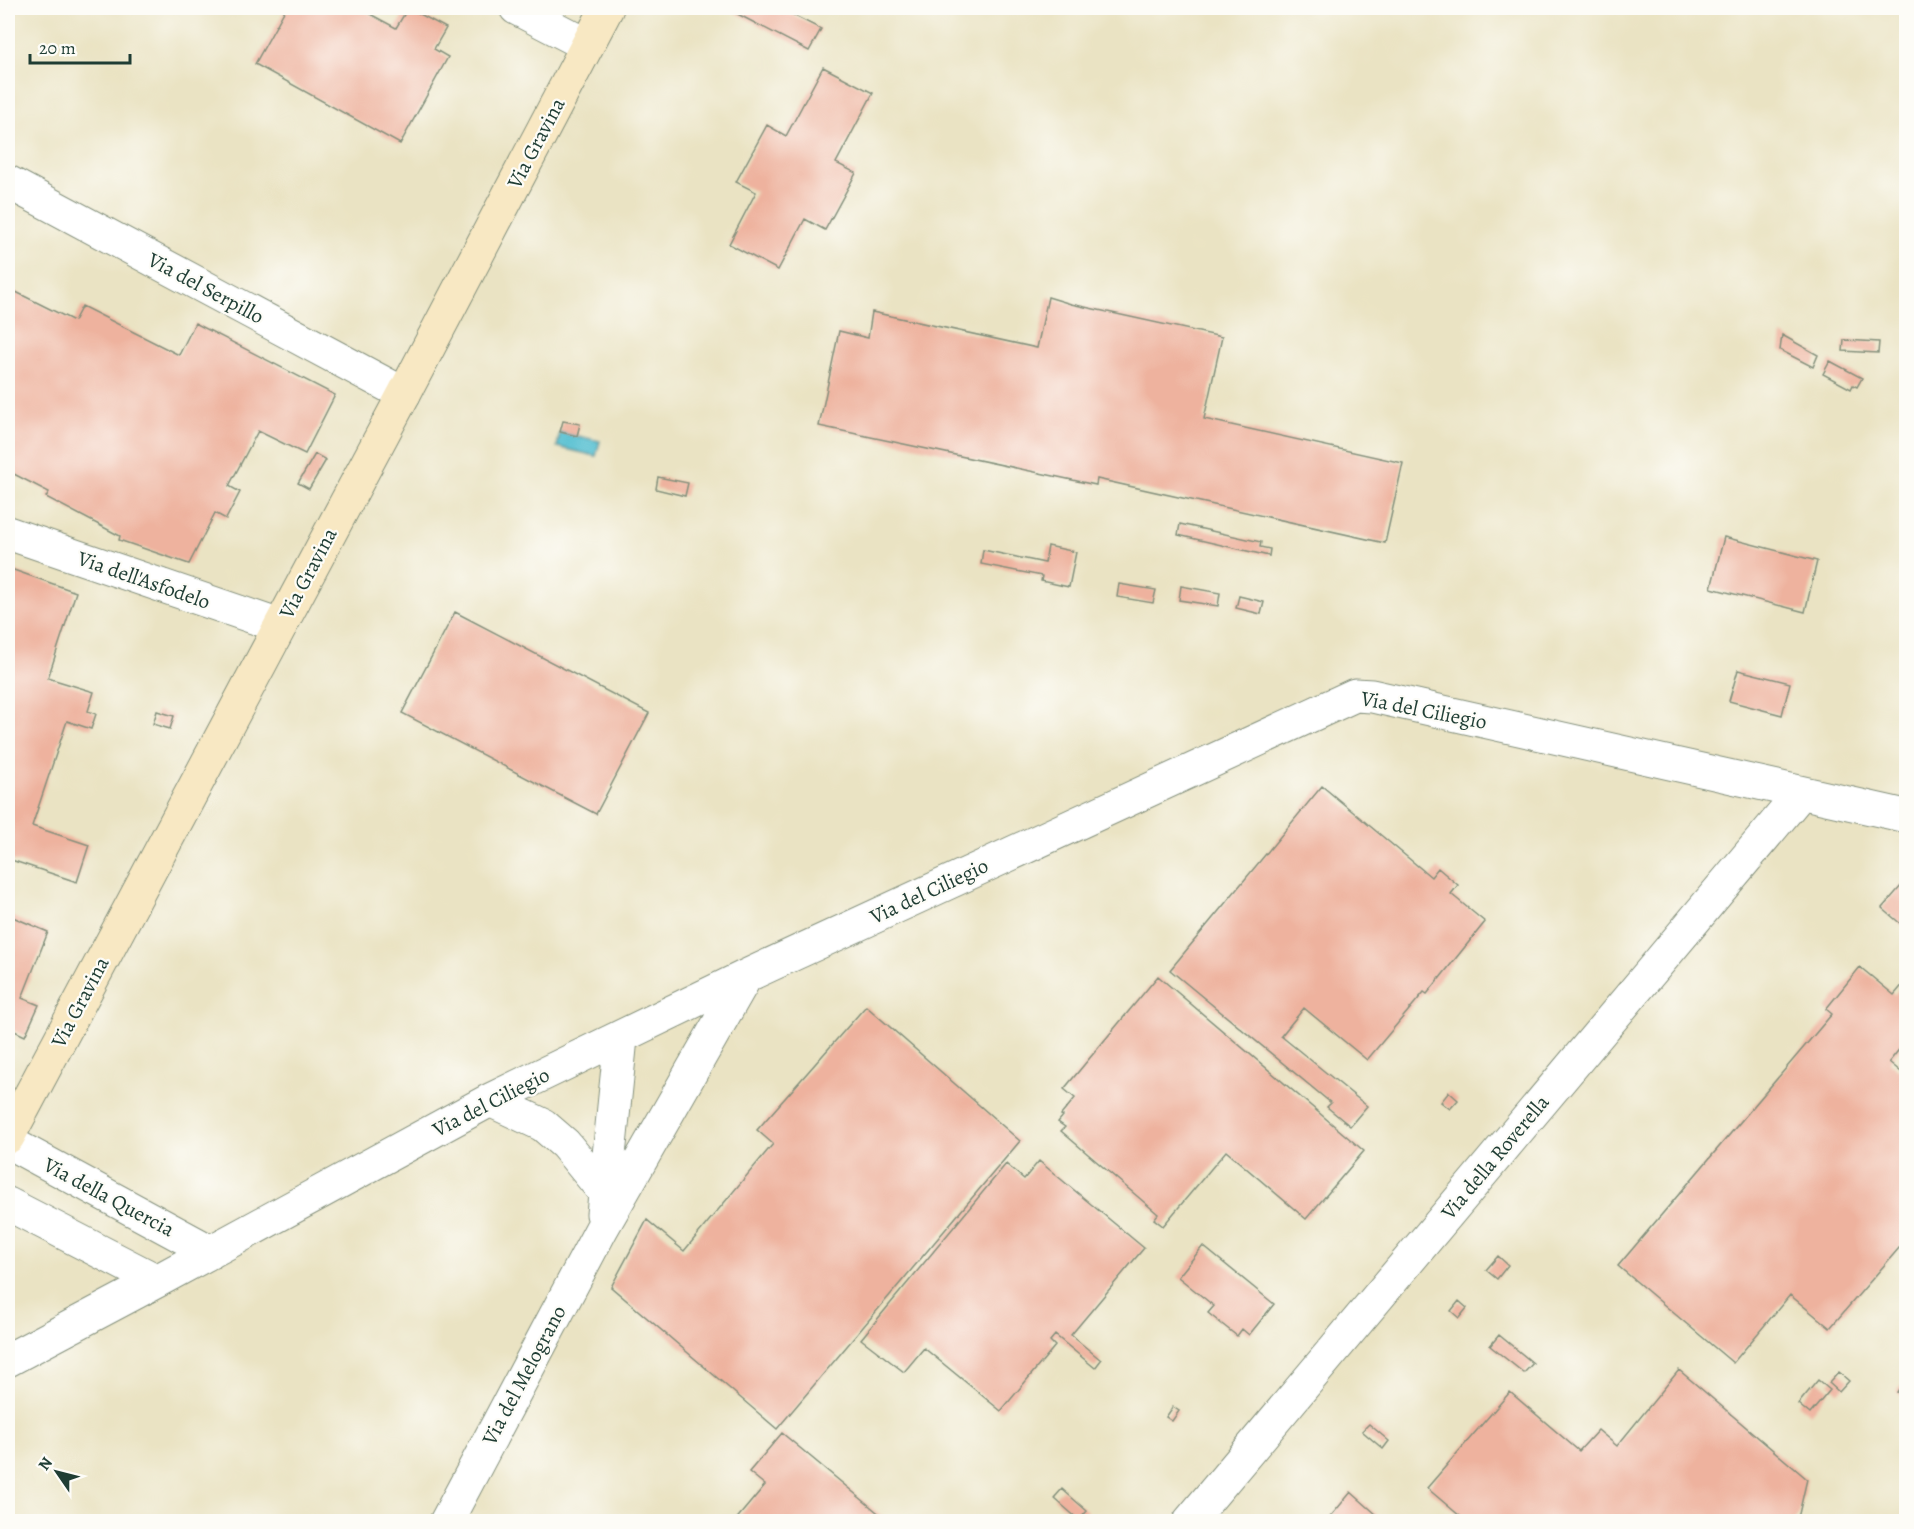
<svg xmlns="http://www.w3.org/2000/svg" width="1914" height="1529" font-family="Alegreya,serif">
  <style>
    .water { fill: #55bfd1; stroke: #3a7e82; stroke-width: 1.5 }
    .building { fill: #eeb29e }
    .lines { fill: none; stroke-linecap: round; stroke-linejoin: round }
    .street-casing { stroke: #84907c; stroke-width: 35 }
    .secondary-casing { stroke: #84907c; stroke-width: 35 }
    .street { stroke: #fff; stroke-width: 33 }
    .secondary { stroke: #f8e8c3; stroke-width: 33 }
    .labels { text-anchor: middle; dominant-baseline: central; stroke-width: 4.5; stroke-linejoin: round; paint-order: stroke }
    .street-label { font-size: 21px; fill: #1f3d34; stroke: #fdfcf7 }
  </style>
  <rect width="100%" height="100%" fill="#fdfcf7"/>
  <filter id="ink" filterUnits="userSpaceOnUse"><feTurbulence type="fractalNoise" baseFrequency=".0167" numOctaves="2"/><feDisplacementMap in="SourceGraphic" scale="12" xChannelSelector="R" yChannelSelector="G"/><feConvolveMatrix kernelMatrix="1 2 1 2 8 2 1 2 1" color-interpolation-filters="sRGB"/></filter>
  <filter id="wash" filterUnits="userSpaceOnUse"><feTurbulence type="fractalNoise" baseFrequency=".008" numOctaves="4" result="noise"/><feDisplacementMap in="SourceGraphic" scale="24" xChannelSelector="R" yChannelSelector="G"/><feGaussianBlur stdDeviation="1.35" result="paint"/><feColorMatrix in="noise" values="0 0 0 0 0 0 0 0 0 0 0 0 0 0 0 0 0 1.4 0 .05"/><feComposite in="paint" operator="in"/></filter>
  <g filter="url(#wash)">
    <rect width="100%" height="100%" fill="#eae3c3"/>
    <path class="water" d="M560,432L600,441L596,456L557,447Z"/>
    <g id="blocks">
      <path class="building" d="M286,8H359L396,28L408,8H409L446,28L434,49L448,57L400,144L255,64Z
        M726,8H779L821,29L809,51Z
        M823,67L873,93L836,163L856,173L825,230L805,219L778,270L729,244L756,192L736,182L767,125L786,136Z
        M8,288L74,321L82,306L179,355L195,323L335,395L305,454L258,431L229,486L240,492L226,519L215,513L189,564L119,540L120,536L46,497L49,492L8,471Z
        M1048,297L1071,304L1222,337L1204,419L1403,463L1385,543L1097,479L1096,485L819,426L839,331L868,338L872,312L1037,348Z
        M1782,335L1818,355L1813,367L1780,350Z
        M1844,340L1879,342L1878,353L1843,351Z
        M1830,361L1862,378L1857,387L1853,385L1851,389L1823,374Z
        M563,421L580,424L577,436L560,432Z
        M315,454L326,460L309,489L298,483Z
        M658,477L688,483L685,496L656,489Z
        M1180,524L1261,542L1260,547L1270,549L1269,556L1178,535Z
        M1724,537L1817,561L1805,612L1711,588Z
        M1048,546L1076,552L1069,587L1041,581L1042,576L981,564L983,550L1045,563Z
        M8,568L76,592L48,678L94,692L88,711L96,714L91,729L67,721L32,826L89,845L77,882L8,859Z
        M1119,584L1156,590L1153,603L1117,597Z
        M1181,586L1220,593L1218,606L1179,600Z
        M1239,596L1264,602L1261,614L1236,608Z
        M455,612L649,713L596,814L402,713Z
        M1738,670L1790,683L1782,715L1729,701Z
        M157,711L174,716L170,729L153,724Z
        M1322,786L1431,877L1438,868L1458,885L1451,894L1485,922L1427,994L1424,992L1367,1060L1304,1008L1281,1036L1367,1106L1350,1126L1327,1107L1331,1103L1170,970Z
        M1902,885L1906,889V920L1902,925L1882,908Z
        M8,915L48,932L22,998L39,1005L25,1036L8,1028Z
        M1860,967L1894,995L1905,982L1906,983V1041L1889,1062L1906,1076V1240L1830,1328L1790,1295L1733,1363L1618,1266L1832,1014L1826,1009Z
        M1158,976L1364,1151L1306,1219L1226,1151L1163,1226L1154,1219L1158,1214L1061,1131L1065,1127L1058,1122L1063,1116L1061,1115L1075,1098L1064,1089Z
        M866,1006L1020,1141L777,1429L611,1287L647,1220L684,1251L773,1144L757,1130Z
        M1449,1092L1458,1100L1450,1109L1441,1102Z
        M1039,1161L1144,1248L1071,1335L1101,1360L1095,1368L1055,1335L1050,1341L1055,1346L1001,1411L924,1348L904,1372L861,1339L1006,1164L1024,1179Z
        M1203,1246L1274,1304L1249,1335L1242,1329L1237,1336L1208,1313L1214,1306L1178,1277Z
        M1498,1256L1508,1265L1497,1279L1486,1270Z
        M1459,1301L1467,1308L1459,1318L1451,1311Z
        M1499,1335L1533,1363L1524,1373L1490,1346Z
        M1679,1370L1807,1479L1799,1514L1793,1522H1664L1661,1519L1658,1522H1467L1427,1488L1510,1392L1579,1451L1598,1430L1617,1446Z
        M1839,1372L1849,1381L1839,1392L1829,1383Z
        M1906,1379V1391L1902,1396L1897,1392Z
        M1818,1380L1830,1390L1810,1414L1798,1404Z
        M1173,1407L1179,1411L1172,1421L1166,1417Z
        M1369,1424L1389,1441L1383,1449L1362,1431Z
        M782,1433L889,1522H734L765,1485L749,1472Z
        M1062,1489L1087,1511L1079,1520L1054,1498Z
        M1351,1492L1377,1515L1385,1522H1326Z"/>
    </g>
  </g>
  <g filter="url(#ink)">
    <use href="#blocks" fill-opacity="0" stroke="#84907c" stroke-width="1.5"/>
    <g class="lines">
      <g class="street-casing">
        <path id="street" d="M516,8L587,45
          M8,182L404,394
          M8,533L280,626
          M490,1100L543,1125L565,1144L606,1194
          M8,1142L211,1252
          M8,1204L157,1281
          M603,1214L621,1038
          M8,1360L157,1281L490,1100L746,976L1355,695L1372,696L1906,816
          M446,1522L602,1228L746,976
          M1189,1522L1801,793"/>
      </g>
      <g class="secondary-casing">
        <path id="secondary" d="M8,1137L404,394L607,8"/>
      </g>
      <use href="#street" class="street"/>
      <use href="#secondary" class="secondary"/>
    </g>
  </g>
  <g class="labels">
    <g class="street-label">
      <text transform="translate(536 143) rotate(-62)">Via Gravina</text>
      <text transform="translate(206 288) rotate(28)">Via del Serpillo</text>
      <text transform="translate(308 573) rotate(-62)">Via Gravina</text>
      <text transform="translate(144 580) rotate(19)">Via dell'Asfodelo</text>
      <text transform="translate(1424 710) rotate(11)">Via del Ciliegio</text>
      <text transform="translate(929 891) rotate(-25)">Via del Ciliegio</text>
      <text transform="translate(80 1002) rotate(-62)">Via Gravina</text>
      <text transform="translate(491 1102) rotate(-27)">Via del Ciliegio</text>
      <text transform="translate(1495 1157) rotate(-50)">Via della Roverella</text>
      <text transform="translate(109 1197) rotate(28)">Via della Quercia</text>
      <text transform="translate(524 1375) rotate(-62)">Via del Melograno</text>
    </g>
  </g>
  <rect width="1914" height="1529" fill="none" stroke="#fdfcf7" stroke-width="30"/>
  <g transform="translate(57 1472) rotate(305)" stroke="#fdfcf7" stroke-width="4.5" paint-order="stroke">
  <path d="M0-4.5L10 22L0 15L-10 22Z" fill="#1f3d34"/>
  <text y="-9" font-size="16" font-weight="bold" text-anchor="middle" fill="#1f3d34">N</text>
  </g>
  <path d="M30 54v9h100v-9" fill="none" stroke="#1f3d34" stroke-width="3"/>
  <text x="39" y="54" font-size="18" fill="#1f3d34" stroke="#fdfcf7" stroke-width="4.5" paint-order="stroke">20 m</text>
</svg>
